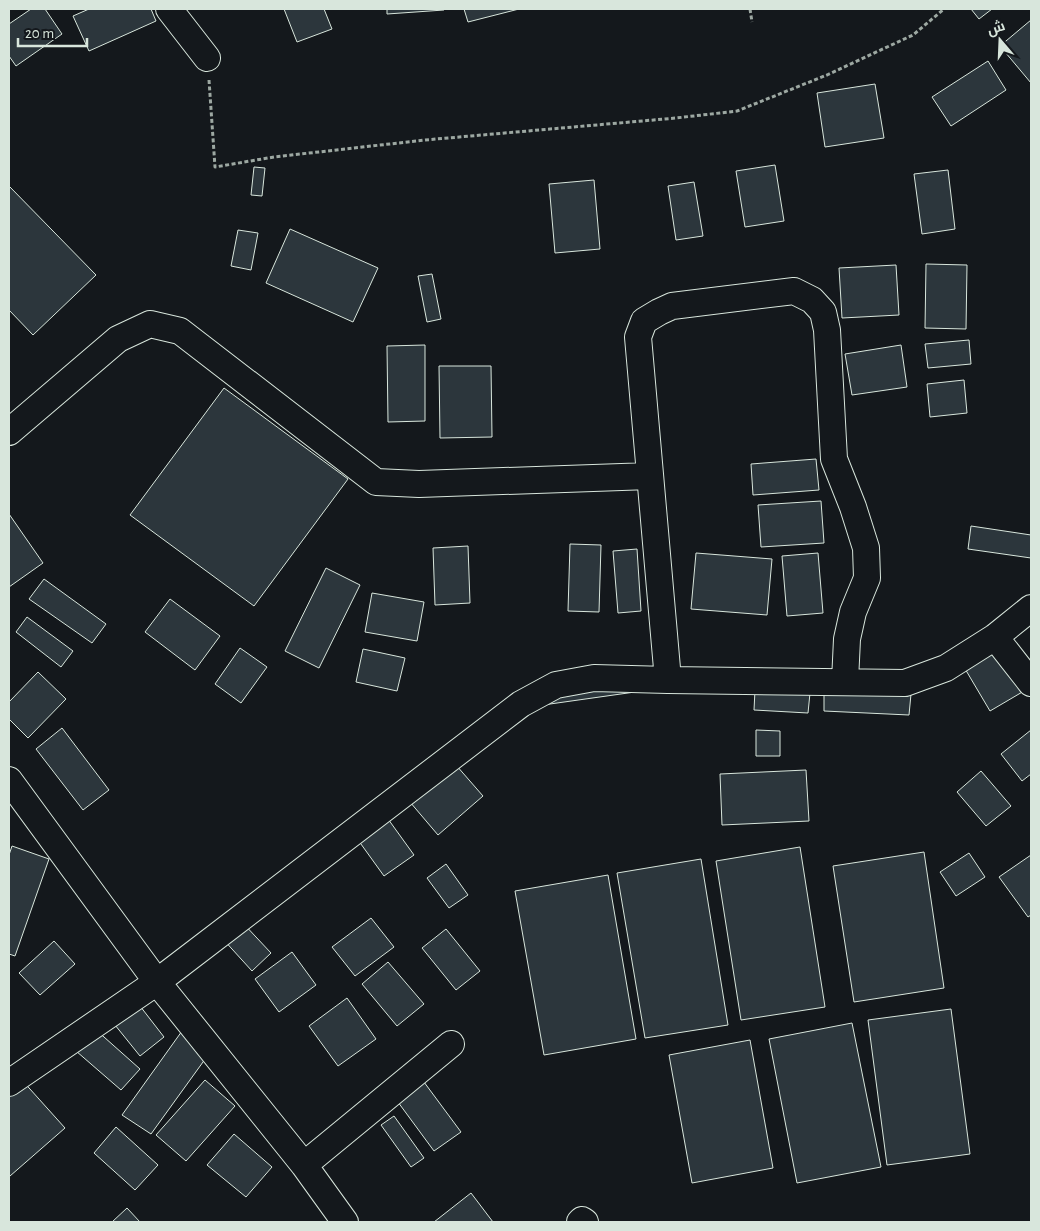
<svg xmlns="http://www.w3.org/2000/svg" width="1040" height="1231" font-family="'Alegreya Sans',Cairo,sans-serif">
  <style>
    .building { fill: #2c363c; stroke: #d8e6dc }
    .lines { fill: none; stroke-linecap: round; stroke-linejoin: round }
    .minor-casing { stroke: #d8e6dc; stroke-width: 28 }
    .path { stroke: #9da8a2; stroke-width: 3; stroke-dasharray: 4 2.5; stroke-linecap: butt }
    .minor { stroke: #14181c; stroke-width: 26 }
  </style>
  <rect width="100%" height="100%" fill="#14181c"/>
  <path class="building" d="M31,9H45L62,34L16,66L9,56V24Z
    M89,9H151L156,21L89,51L73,16Z
    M284,9H324L332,29L297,42Z
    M387,9H444V10L387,14Z
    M464,9H519L468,22Z
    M971,9H992L979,19Z
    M1031,20V83L1000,46Z
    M988,61L1006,90L951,126L932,97Z
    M875,84L884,138L825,147L817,93Z
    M775,165L784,221L745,227L736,171Z
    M254,167L265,168L262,196L251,195Z
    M948,170L955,229L922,234L914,174Z
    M594,180L600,249L555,253L549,184Z
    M694,182L703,236L676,240L668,186Z
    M9,186L96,275L33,335L9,310Z
    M290,229L378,268L353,322L266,283Z
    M238,230L258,233L251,270L231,266Z
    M926,264L967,265L966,329L925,328Z
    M896,265L899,315L842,318L839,268Z
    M432,274L441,319L427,322L418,276Z
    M969,340L971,364L928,368L925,344Z
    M425,345V421L388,422L387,346Z
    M901,345L907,387L852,395L845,354Z
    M439,366H491L492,437L440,438Z
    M964,380L967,413L930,417L927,384Z
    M224,388L348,479L254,606L130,515Z
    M816,459L819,490L753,495L751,464Z
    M821,501L824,543L761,547L758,505Z
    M9,514L43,563L9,587Z
    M971,526L1031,535V558L968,549Z
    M570,544L601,545L599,612L568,611Z
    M468,546L470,603L435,605L433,548Z
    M637,549L641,611L618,613L613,551Z
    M696,553L772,559L767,615L691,609Z
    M818,553L823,613L787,616L782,556Z
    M326,568L360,585L319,668L285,651Z
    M44,579L106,624L92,643L29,599Z
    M372,593L424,602L417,641L365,632Z
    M170,599L220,636L195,670L145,632Z
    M27,617L73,651L61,667L16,632Z
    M995,642L1024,691L990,711L961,662Z
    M240,648L267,667L241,703L215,684Z
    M363,649L405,658L397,691L356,682Z
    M38,672L66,699L28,738L9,719V702Z
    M540,684L642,691L543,705Z
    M824,689L911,694L909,715L824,711Z
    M755,690L810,693L808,713L754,710Z
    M62,728L109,790L83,810L36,749Z
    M756,730L780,731V756H756Z
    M1031,730V774L1022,781L1001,754Z
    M449,757L483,796L438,835L404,795Z
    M806,770L809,821L722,825L720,774Z
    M981,771L1011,806L986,826L957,792Z
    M383,812L414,855L384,876L353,833Z
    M12,846L49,859L15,956L9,954V855Z
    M800,847L825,1007L741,1020L716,861Z
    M924,852L944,988L854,1002L833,866Z
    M969,853L985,877L956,896L940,872Z
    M1031,855V915L1028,917L999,877Z
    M701,859L728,1025L645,1038L617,873Z
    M446,864L468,895L449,908L427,878Z
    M608,875L636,1039L544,1055L515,891Z
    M371,918L394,947L355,976L332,947Z
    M241,921L271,953L252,971L222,938Z
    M446,929L480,971L456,990L422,948Z
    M54,941L75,964L40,995L19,973Z
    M292,952L316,985L279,1012L255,979Z
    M388,962L424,1004L397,1026L362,984Z
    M347,998L376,1039L338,1066L309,1026Z
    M140,1006L164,1037L140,1056L115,1025Z
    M951,1009L970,1154L887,1165L868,1020Z
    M852,1023L881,1167L797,1183L769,1039Z
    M187,1024L216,1044L151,1134L122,1115Z
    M95,1029L140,1069L121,1090L76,1051Z
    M750,1040L773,1168L692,1183L669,1055Z
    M12,1069L65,1128L10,1176L9,1174V1072Z
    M421,1078L461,1132L434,1151L395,1098Z
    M205,1080L235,1106L186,1161L156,1135Z
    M394,1116L424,1158L411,1167L381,1125Z
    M116,1127L158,1165L135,1190L94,1153Z
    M234,1134L272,1167L246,1197L207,1165Z
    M471,1193L493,1222H434Z
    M127,1208L140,1222H112Z"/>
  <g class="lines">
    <g class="minor-casing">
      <path id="minor" d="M169,9L207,58
        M9,432L118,339L150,324L180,331L376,482L419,484L650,476
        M995,637L1031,683
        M668,680L638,337L644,321L659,312L672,306L794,291L812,300L823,312L827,330L834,459L853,507L866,548L867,578L853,612L847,639L845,681
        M9,780L157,982L304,1165L345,1222
        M9,1083L157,982L521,704L556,685L594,678L668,680L905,683L946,668L995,637L1031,608
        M304,1165L451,1044
        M580,1222L582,1220L585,1222"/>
    </g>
    <path class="path" d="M750,9L752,22
      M209,80L215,167L274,157L425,140L676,118L737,111L827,75L913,35L944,9"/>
    <use href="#minor" class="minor"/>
  </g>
  <rect width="1040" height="1231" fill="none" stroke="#d8e6dc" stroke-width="20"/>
  <g transform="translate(1000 40) rotate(341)" stroke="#14181c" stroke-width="4" paint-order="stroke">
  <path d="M0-4L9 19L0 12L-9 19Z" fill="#d8e6dc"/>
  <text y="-8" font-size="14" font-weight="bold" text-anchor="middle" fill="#d8e6dc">ش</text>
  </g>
  <path d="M18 38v8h69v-8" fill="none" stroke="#d8e6dc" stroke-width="2.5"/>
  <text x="25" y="38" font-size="15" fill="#d8e6dc" stroke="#14181c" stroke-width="4" paint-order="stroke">20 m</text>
</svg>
